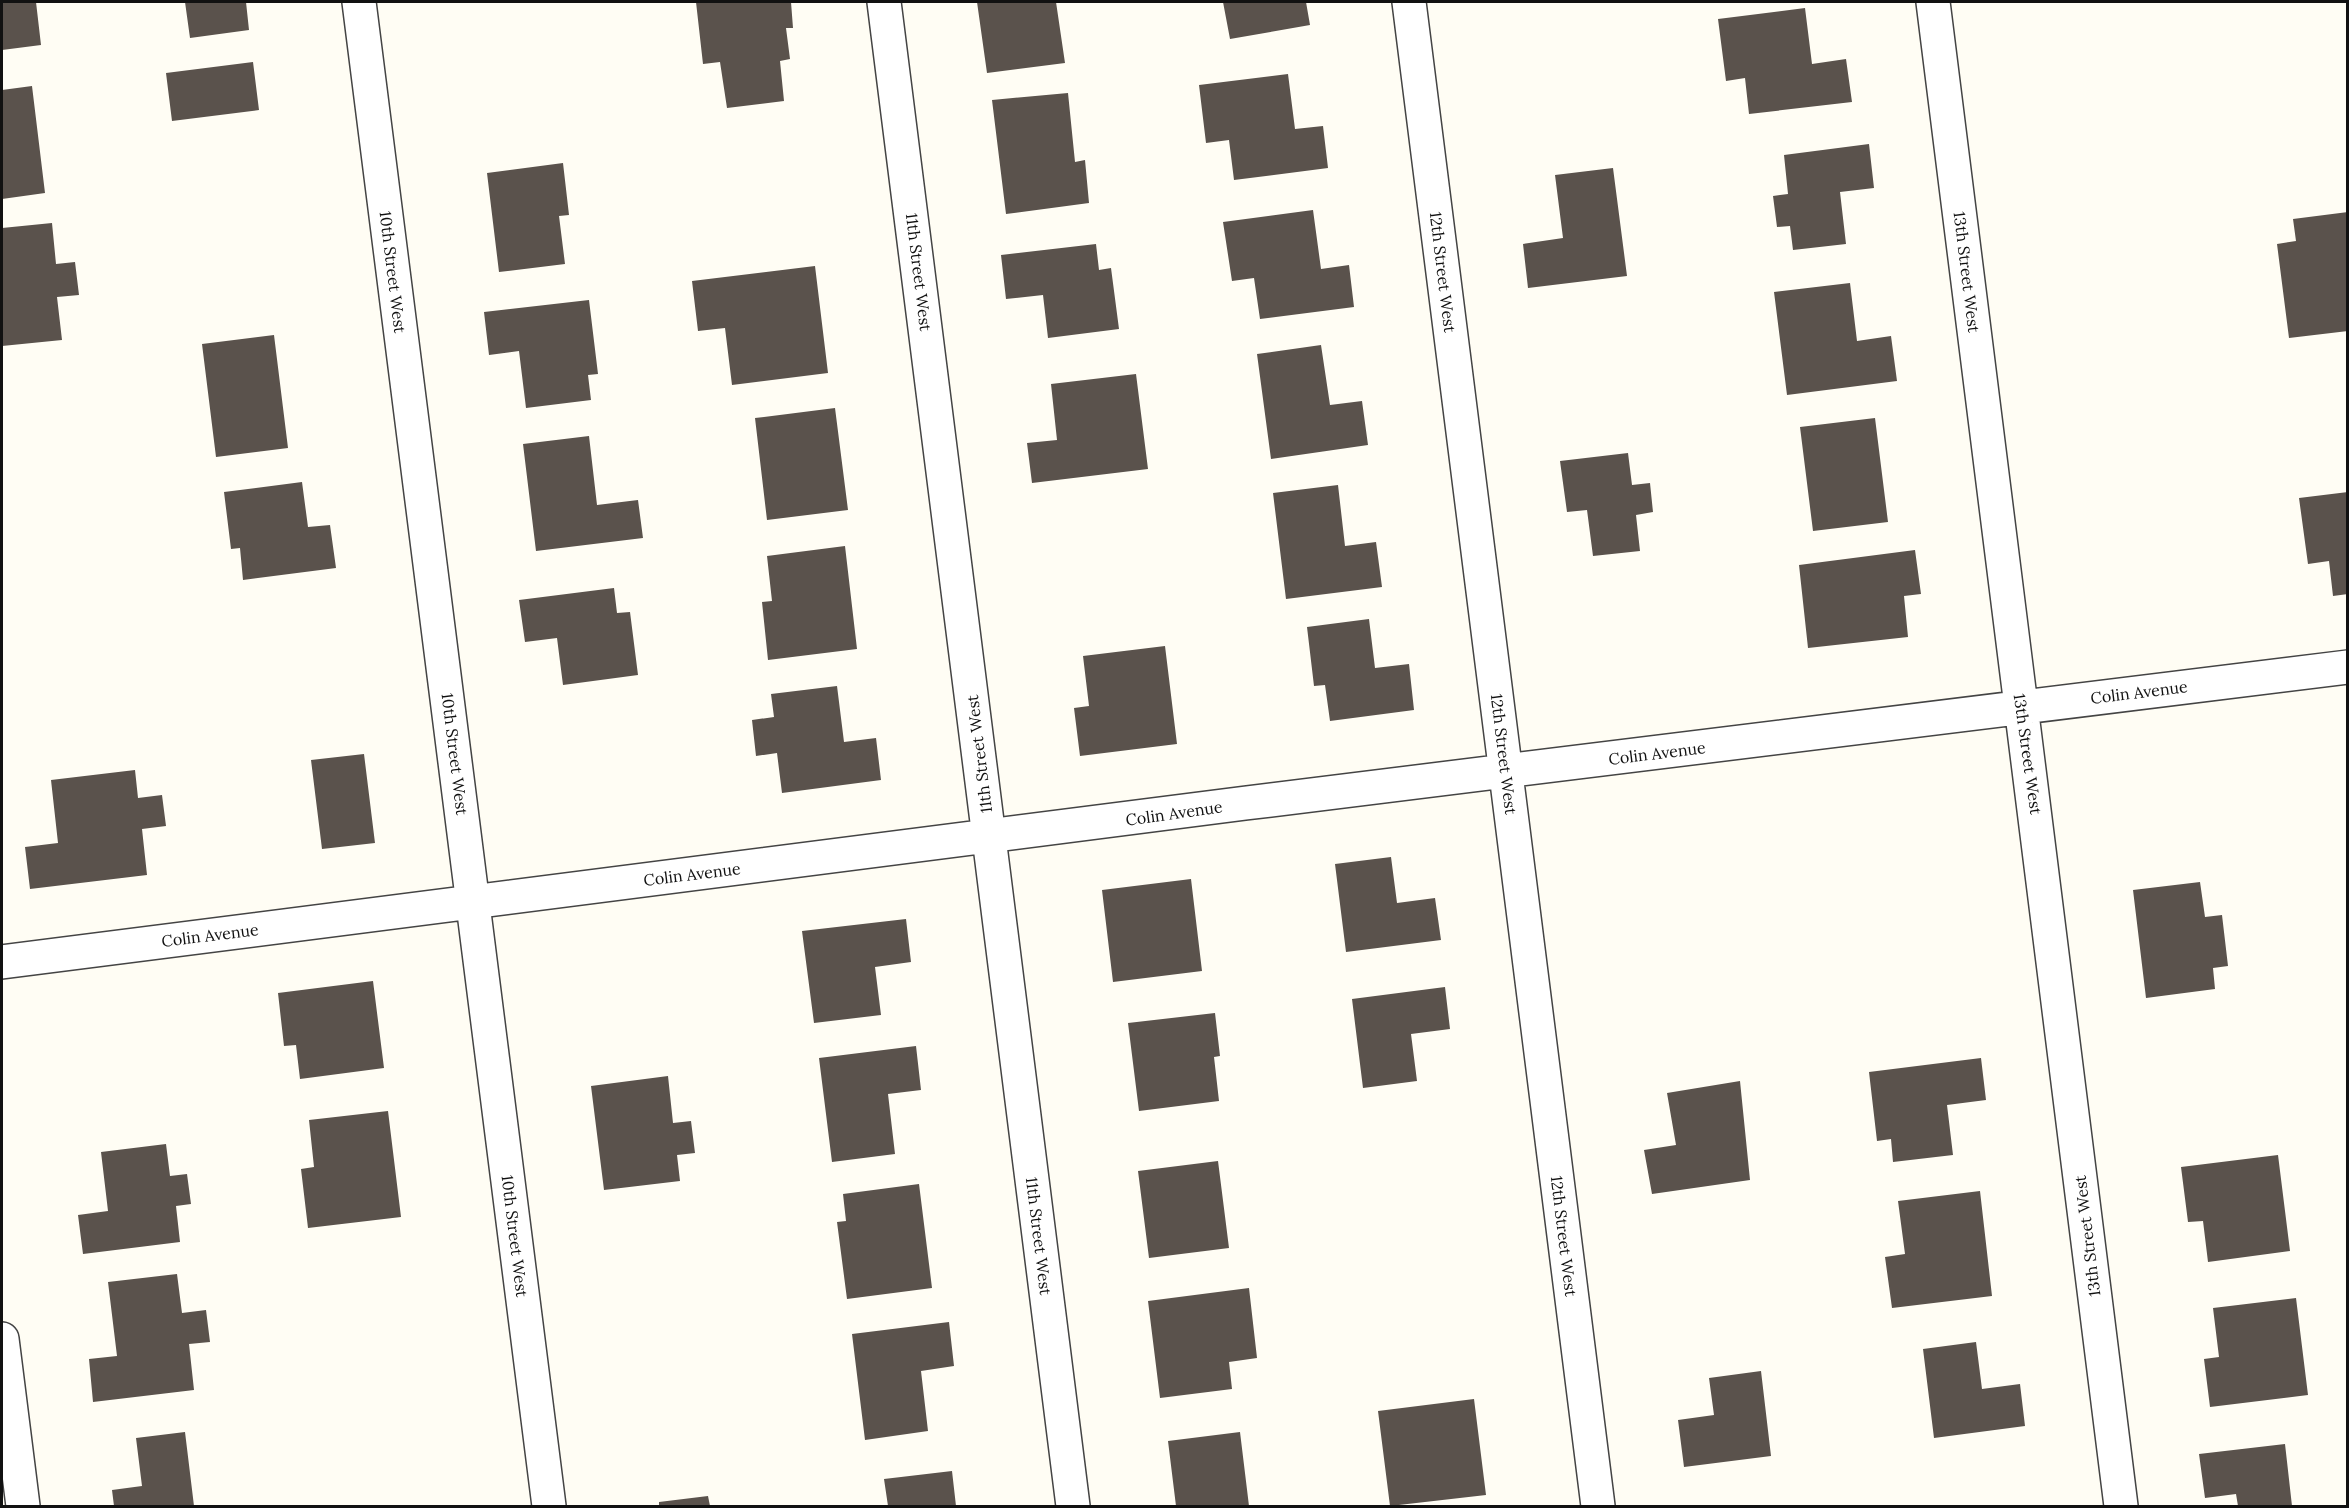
<svg xmlns="http://www.w3.org/2000/svg" width="2349" height="1508" font-family="Lora,serif">
  <style>
    .building { fill: #5a524c }
    .lines { fill: none; stroke-linecap: round; stroke-linejoin: round }
    .minor-casing { stroke: #444; stroke-width: 36 }
    .minor { stroke: #fff; stroke-width: 33 }
    .labels { text-anchor: middle; dominant-baseline: central; stroke-width: 6; stroke-linejoin: round; paint-order: stroke }
    .street-label { font-size: 16px; fill: #111; stroke: #fff }
  </style>
  <rect width="100%" height="100%" fill="#fffdf4"/>
  <path class="building" d="M2,2H36L41,45L2,50Z
    M185,2H246L249,30L190,38Z
    M696,2H791L793,28H786L790,59L780,61L784,101L727,108L720,62L703,64Z
    M977,2H1056L1065,63L987,73Z
    M1223,2H1306L1310,25L1230,39Z
    M1805,8L1812,64L1846,59L1852,102L1749,114L1745,78L1726,81L1718,19Z
    M253,62L259,110L172,121L166,73Z
    M1288,74L1295,129L1323,126L1328,168L1234,180L1229,140L1206,143L1199,85Z
    M32,86L45,193L2,199V90Z
    M1068,93L1075,162L1085,160L1089,203L1006,214L992,100Z
    M1869,144L1874,188L1840,192L1846,244L1793,250L1790,226L1777,227L1773,196L1788,194L1784,155Z
    M563,163L569,215L559,216L565,264L499,272L487,173Z
    M1613,168L1627,276L1528,288L1523,244L1563,238L1555,175Z
    M1313,210L1321,269L1349,265L1354,307L1260,319L1254,278L1232,281L1223,222Z
    M2348,212V331L2289,338L2277,244L2296,241L2293,219Z
    M52,223L56,264L75,262L79,295L57,297L62,340L2,346V228Z
    M1096,244L1099,270L1111,268L1119,329L1048,338L1043,295L1006,299L1001,255Z
    M815,266L828,373L732,385L725,328L698,331L692,281Z
    M1850,283L1857,341L1891,336L1897,381L1787,395L1774,292Z
    M589,300L598,374L588,375L591,400L526,408L519,351L489,355L484,312Z
    M274,335L288,448L216,457L202,344Z
    M1321,345L1330,405L1362,401L1368,445L1271,459L1257,354Z
    M1136,374L1148,469L1032,483L1027,443L1057,440L1051,384Z
    M835,408L848,510L767,520L755,418Z
    M1875,418L1888,522L1813,531L1800,427Z
    M589,436L597,505L638,500L643,538L536,551L523,444Z
    M1628,453L1632,485L1650,483L1653,512L1636,515L1640,551L1593,556L1587,510L1567,512L1560,461Z
    M302,482L308,527L330,525L336,568L243,580L240,548L231,549L224,492Z
    M1338,485L1345,546L1376,542L1382,587L1286,599L1273,493Z
    M2348,492V594L2333,596L2329,561L2308,564L2299,498Z
    M845,546L857,649L768,660L762,602L772,601L767,556Z
    M1915,550L1921,594L1904,596L1908,637L1808,648L1799,565Z
    M614,588L617,613L630,612L638,675L563,685L557,638L525,642L519,600Z
    M1369,619L1375,668L1409,664L1414,710L1330,721L1325,685L1314,686L1307,627Z
    M1165,646L1177,744L1080,756L1074,708L1089,706L1083,656Z
    M837,686L844,742L876,738L881,780L782,793L777,753L756,756L752,720L774,717L771,694Z
    M364,754L375,843L322,849L311,760Z
    M135,770L138,798L162,795L166,826L142,829L147,875L30,889L25,847L58,843L51,780Z
    M1391,857L1397,903L1435,898L1441,940L1346,952L1335,864Z
    M1191,879L1202,971L1113,982L1102,890Z
    M2200,882L2205,917L2222,915L2228,966L2213,968L2215,989L2146,998L2133,890Z
    M906,919L911,962L875,967L881,1015L814,1023L802,931Z
    M373,981L384,1068L300,1079L296,1045L284,1046L278,993Z
    M1445,987L1450,1029L1411,1034L1417,1081L1363,1088L1352,999Z
    M1215,1013L1220,1056L1214,1057L1219,1101L1139,1111L1128,1023Z
    M916,1046L921,1090L888,1094L895,1154L832,1162L819,1058Z
    M1981,1058L1986,1100L1947,1105L1953,1155L1893,1162L1891,1139L1877,1141L1869,1072Z
    M668,1076L673,1123L691,1121L695,1153L677,1155L680,1181L604,1190L591,1086Z
    M1740,1081L1750,1180L1652,1194L1644,1150L1676,1145L1667,1093Z
    M388,1111L401,1217L308,1228L301,1169L314,1167L309,1120Z
    M166,1144L170,1176L187,1174L191,1204L176,1206L180,1242L83,1254L78,1215L108,1211L101,1152Z
    M2278,1155L2290,1251L2208,1262L2203,1221L2188,1222L2181,1167Z
    M1218,1161L1229,1248L1149,1258L1138,1171Z
    M919,1184L932,1288L847,1299L837,1222L846,1221L843,1194Z
    M1980,1191L1992,1296L1892,1308L1885,1257L1905,1254L1898,1201Z
    M177,1274L182,1313L206,1310L210,1342L189,1344L194,1390L93,1402L89,1359L117,1356L108,1282Z
    M1249,1288L1257,1358L1229,1362L1232,1389L1160,1398L1148,1301Z
    M2296,1298L2308,1395L2210,1407L2204,1359L2219,1357L2213,1308Z
    M949,1322L954,1366L921,1371L928,1431L865,1440L852,1334Z
    M1976,1342L1982,1389L2020,1384L2025,1426L1934,1438L1923,1349Z
    M1761,1371L1771,1456L1684,1467L1678,1420L1714,1415L1709,1378Z
    M1474,1399L1486,1495L1390,1506L1378,1411Z
    M185,1432L194,1506H114L112,1490L142,1486L136,1438Z
    M1240,1432L1249,1506H1176L1168,1441Z
    M2285,1444L2292,1506H2238L2236,1494L2205,1498L2199,1454Z
    M952,1471L956,1506H888L884,1479Z
    M708,1496L710,1506H659V1502Z"/>
  <g class="lines">
    <g class="minor-casing">
      <path id="minor" d="M359,2L549,1506
        M884,2L1073,1506
        M1409,2L1598,1506
        M1933,2L2121,1506
        M2,962L1246,803L2348,667
        M2,1339L23,1506"/>
    </g>
    <use href="#minor" class="minor"/>
  </g>
  <g class="labels">
    <g class="street-label">
      <text transform="translate(393 272) rotate(83)">10th Street West</text>
      <text transform="translate(919 272) rotate(83)">11th Street West</text>
      <text transform="translate(1443 272) rotate(83)">12th Street West</text>
      <text transform="translate(1967 272) rotate(83)">13th Street West</text>
      <text transform="translate(2139 692) rotate(-7)">Colin Avenue</text>
      <text transform="translate(1657 753) rotate(-7)">Colin Avenue</text>
      <text transform="translate(455 754) rotate(83)">10th Street West</text>
      <text transform="translate(979 754) rotate(-97)">11th Street West</text>
      <text transform="translate(1504 754) rotate(83)">12th Street West</text>
      <text transform="translate(2028 754) rotate(82)">13th Street West</text>
      <text transform="translate(1174 813) rotate(-8)">Colin Avenue</text>
      <text transform="translate(692 874) rotate(-7)">Colin Avenue</text>
      <text transform="translate(210 935) rotate(-7)">Colin Avenue</text>
      <text transform="translate(515 1236) rotate(83)">10th Street West</text>
      <text transform="translate(1039 1236) rotate(83)">11th Street West</text>
      <text transform="translate(1564 1236) rotate(83)">12th Street West</text>
      <text transform="translate(2087 1236) rotate(-97)">13th Street West</text>
    </g>
  </g>
  <rect width="2349" height="1508" fill="none" stroke="#111111" stroke-width="6"/>
</svg>
